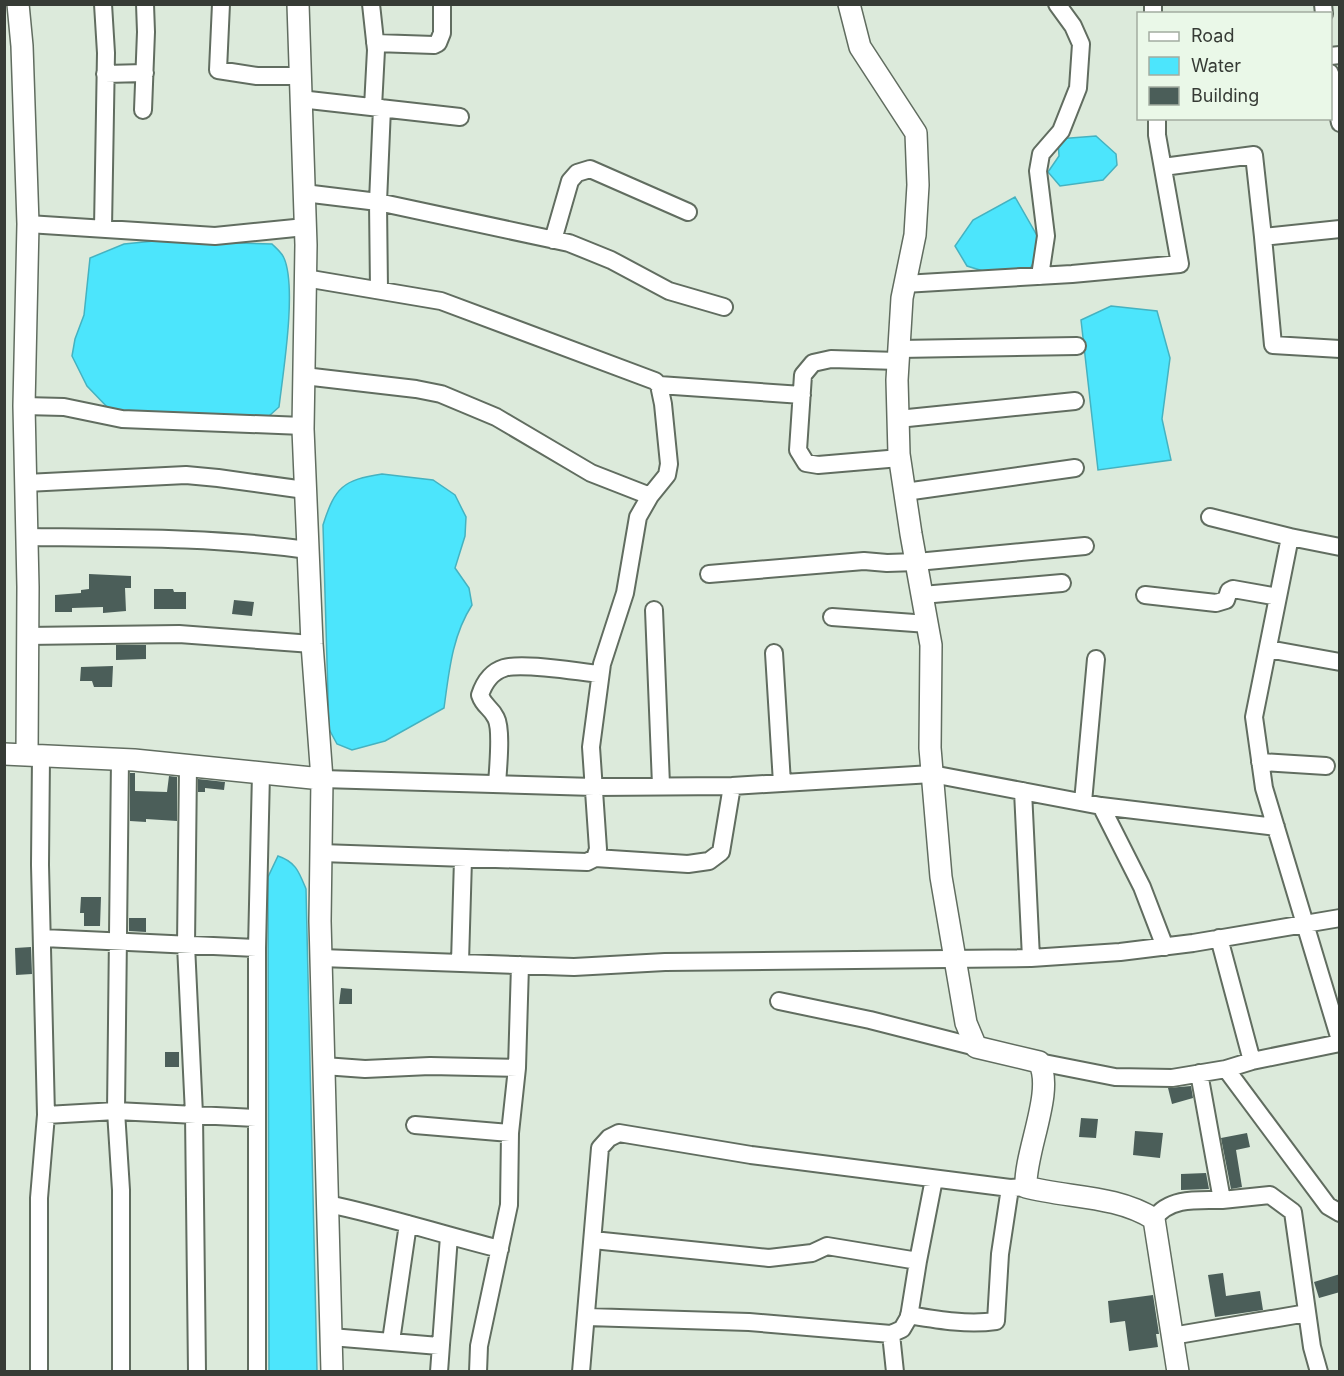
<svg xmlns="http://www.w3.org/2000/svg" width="1344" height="1376" font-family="Inter,sans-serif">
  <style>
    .water { fill: #4ce5fc; stroke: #45b2c0; stroke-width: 1.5 }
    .building { fill: #4b5e59 }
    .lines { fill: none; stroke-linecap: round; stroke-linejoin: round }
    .minor-casing { stroke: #616d60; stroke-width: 20 }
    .tertiary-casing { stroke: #616d60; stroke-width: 24 }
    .minor { stroke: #fff; stroke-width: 16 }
    .tertiary { stroke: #fff; stroke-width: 21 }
  </style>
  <rect width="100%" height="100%" fill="#dceadb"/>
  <path class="water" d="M1096,136L1116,154L1117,165L1103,180L1060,186L1048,172L1059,156L1058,139Z
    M1015,197L1043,246L1028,272L996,275L967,266L955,246L973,220Z
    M154,241L272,244C276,248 282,253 284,258C297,288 283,373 279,407L269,416L111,411L87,386L72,356L75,339L84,315L90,258L124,244Z
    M1111,306L1157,311L1170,358L1162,419L1171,460L1098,470L1081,320Z
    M382,474L433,480L455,495L466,517L465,536L455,568L469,588L472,605C452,636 449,672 444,708L385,741L352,750L337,744L329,729L323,525C335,487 343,480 382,474Z
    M278,856C296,862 299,872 306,889L317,1371H269L268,877Z"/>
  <path class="building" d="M89,574L131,576V588H125L126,611L103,613V607L72,608V612H55V595L81,593V590L89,589Z
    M154,589H173L174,592H186V609H154Z
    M234,600L254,602L252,616L232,614Z
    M116,645H146V659L116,660Z
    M113,666L112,687H94L92,681H80L81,667Z
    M130,773H135V791L167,792L169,776L177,777V821L146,819V822L130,821Z
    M198,779L225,782L224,790L205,788V792H198Z
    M81,897H101L100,926H84V913H80Z
    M129,918H146V932L129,931Z
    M31,947L32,974L16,975L15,948Z
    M341,988L352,989V1004H339Z
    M165,1052H179V1067H165Z
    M1191,1086L1193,1098L1172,1104L1168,1088Z
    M1081,1118L1098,1119L1096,1138L1079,1137Z
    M1135,1131L1163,1133L1160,1158L1133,1155Z
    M1247,1133L1250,1147L1236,1150L1242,1187L1231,1189L1221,1138Z
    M1206,1173L1209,1189L1181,1190V1174Z
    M1223,1273L1226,1296L1260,1291L1263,1310L1215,1317L1208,1275Z
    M1340,1274V1292L1319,1298L1314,1282Z
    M1153,1295L1159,1334H1156L1158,1347L1129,1351L1125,1321L1110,1323L1108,1301Z"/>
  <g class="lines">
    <g class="minor-casing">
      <path id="minor" d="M103,4L106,53L103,228
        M221,4L218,70L257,76H299
        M371,4L376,50L373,107
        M1153,4V14
        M1323,4L1324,14
        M375,43L434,45L438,43L442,33V4
        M1330,56L1340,55
        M1330,73L1340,123
        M105,74L145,73
        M300,99L460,117
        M143,110L146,32L145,4
        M1163,167L1254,155L1263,237
        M304,193L378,202L569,243L611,260L669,291L724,307
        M28,224L215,236L305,227
        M1340,229L1263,237L1273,345L1340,349
        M553,240L570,181L577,173L590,169L688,212
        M1040,276L1046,236L1038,171L1041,154L1061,131L1078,88L1081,44L1073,26L1057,4
        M305,278L441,301L655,381L659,385L663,404L669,464L667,475L650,496L638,517L625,593L602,664L591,747L598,849L595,858L587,862L321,853
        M904,284L1072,274L1180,264L1157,135V118
        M379,290L378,202L382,108
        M899,349L1077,346
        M898,361L831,359L813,363L803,375L798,450L806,463L818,465L900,458
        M304,376L416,389L441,394L496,417L591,473L650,496
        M659,385L802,395
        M24,406L64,407L122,419L303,426
        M898,419L1075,401
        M26,483L186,475L218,478L305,490
        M905,492L1075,468
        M1210,517L1290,537
        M27,537C122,538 214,537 308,550
        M1340,547L1290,537L1254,717L1264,788L1340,1040
        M709,574L864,561L887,563L917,562L1085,546
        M922,595L1062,583
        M1145,595L1216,603L1226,600L1229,591L1233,589L1278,597
        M654,610L661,785
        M832,617L928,624
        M26,636L179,634L312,644
        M1268,649L1340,662
        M774,653L782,783
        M120,759L116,1111L121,1190V1372
        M1260,762L1326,766
        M188,766L186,945L194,1114L197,1372
        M322,779L594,787L732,786L932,774L1101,806L1276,827
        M497,784C498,769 502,729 496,718C491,707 484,707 480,695C484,683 491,672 504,668C523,662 578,672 600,674
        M1023,791L1031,958
        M1083,802L1096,659
        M1101,806L1142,887L1165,947
        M595,858L688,864L709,861L721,852L732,786
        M43,938L257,948
        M1219,938L1252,1061
        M321,958L574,967L665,962L1031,958L1120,952L1193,943L1340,918
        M460,962L463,859
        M779,1001L870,1020L976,1047
        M1039,1062L1115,1077L1172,1078L1226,1069L1252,1061L1340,1043
        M324,1066L365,1069L430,1066L517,1068
        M1226,1069L1328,1206L1340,1213
        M1199,1073L1222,1200L1270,1195L1293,1212L1312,1347L1319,1372
        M46,1115L116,1111L256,1118
        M415,1125L510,1133
        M328,1204C386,1216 443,1235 500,1249
        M1154,1219C1169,1197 1198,1200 1222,1200
        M593,1240L769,1258L812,1253L827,1246L918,1261L934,1179
        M909,1315C939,1320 967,1325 996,1321L1000,1254L1010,1188
        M587,1317L749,1322L891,1334L902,1329L909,1317L918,1261
        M891,1334L895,1372
        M1172,1336L1307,1313
        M331,1337L439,1346
        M391,1341L408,1224
        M39,1372V1198L46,1115L40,865L41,756
        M257,1372V948L261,773
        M439,1372L449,1236
        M478,1372L479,1346L509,1205L510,1133L517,1068L520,965
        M581,1372L600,1148L609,1138L619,1133L751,1155L1010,1188L1026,1187"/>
    </g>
    <g class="tertiary-casing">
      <path id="tertiary" d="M18,4L22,46L28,224L24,406L28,587L27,755
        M849,4L860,47L916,133L918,185L915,235L902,298L897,380L899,454L911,534L931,645L930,748L941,877L966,1023L976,1047L1039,1062C1055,1091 1024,1153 1026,1187C1068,1198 1116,1195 1154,1219L1178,1372
        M4,754L134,760L322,779L312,644L303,429L306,245L298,4
        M322,779L320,921L332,1372"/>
    </g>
    <use href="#minor" class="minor"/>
    <use href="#tertiary" class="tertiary"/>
  </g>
  <rect width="1344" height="1376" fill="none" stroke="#363b35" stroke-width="12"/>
  <rect x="1137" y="12" width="195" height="108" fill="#eaf8e8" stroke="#a2aca0" stroke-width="1.5"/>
  <rect x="1149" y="32" width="30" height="9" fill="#ffffff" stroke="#a2aca0" stroke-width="1.5"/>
  <text x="1191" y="42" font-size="18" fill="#363b35">Road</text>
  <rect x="1149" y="57" width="30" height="18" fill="#4ce5fc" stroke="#a2aca0" stroke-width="1.5"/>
  <text x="1191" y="72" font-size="18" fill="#363b35">Water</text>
  <rect x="1149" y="87" width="30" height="18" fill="#4b5e59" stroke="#a2aca0" stroke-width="1.5"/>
  <text x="1191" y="102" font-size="18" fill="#363b35">Building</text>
</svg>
